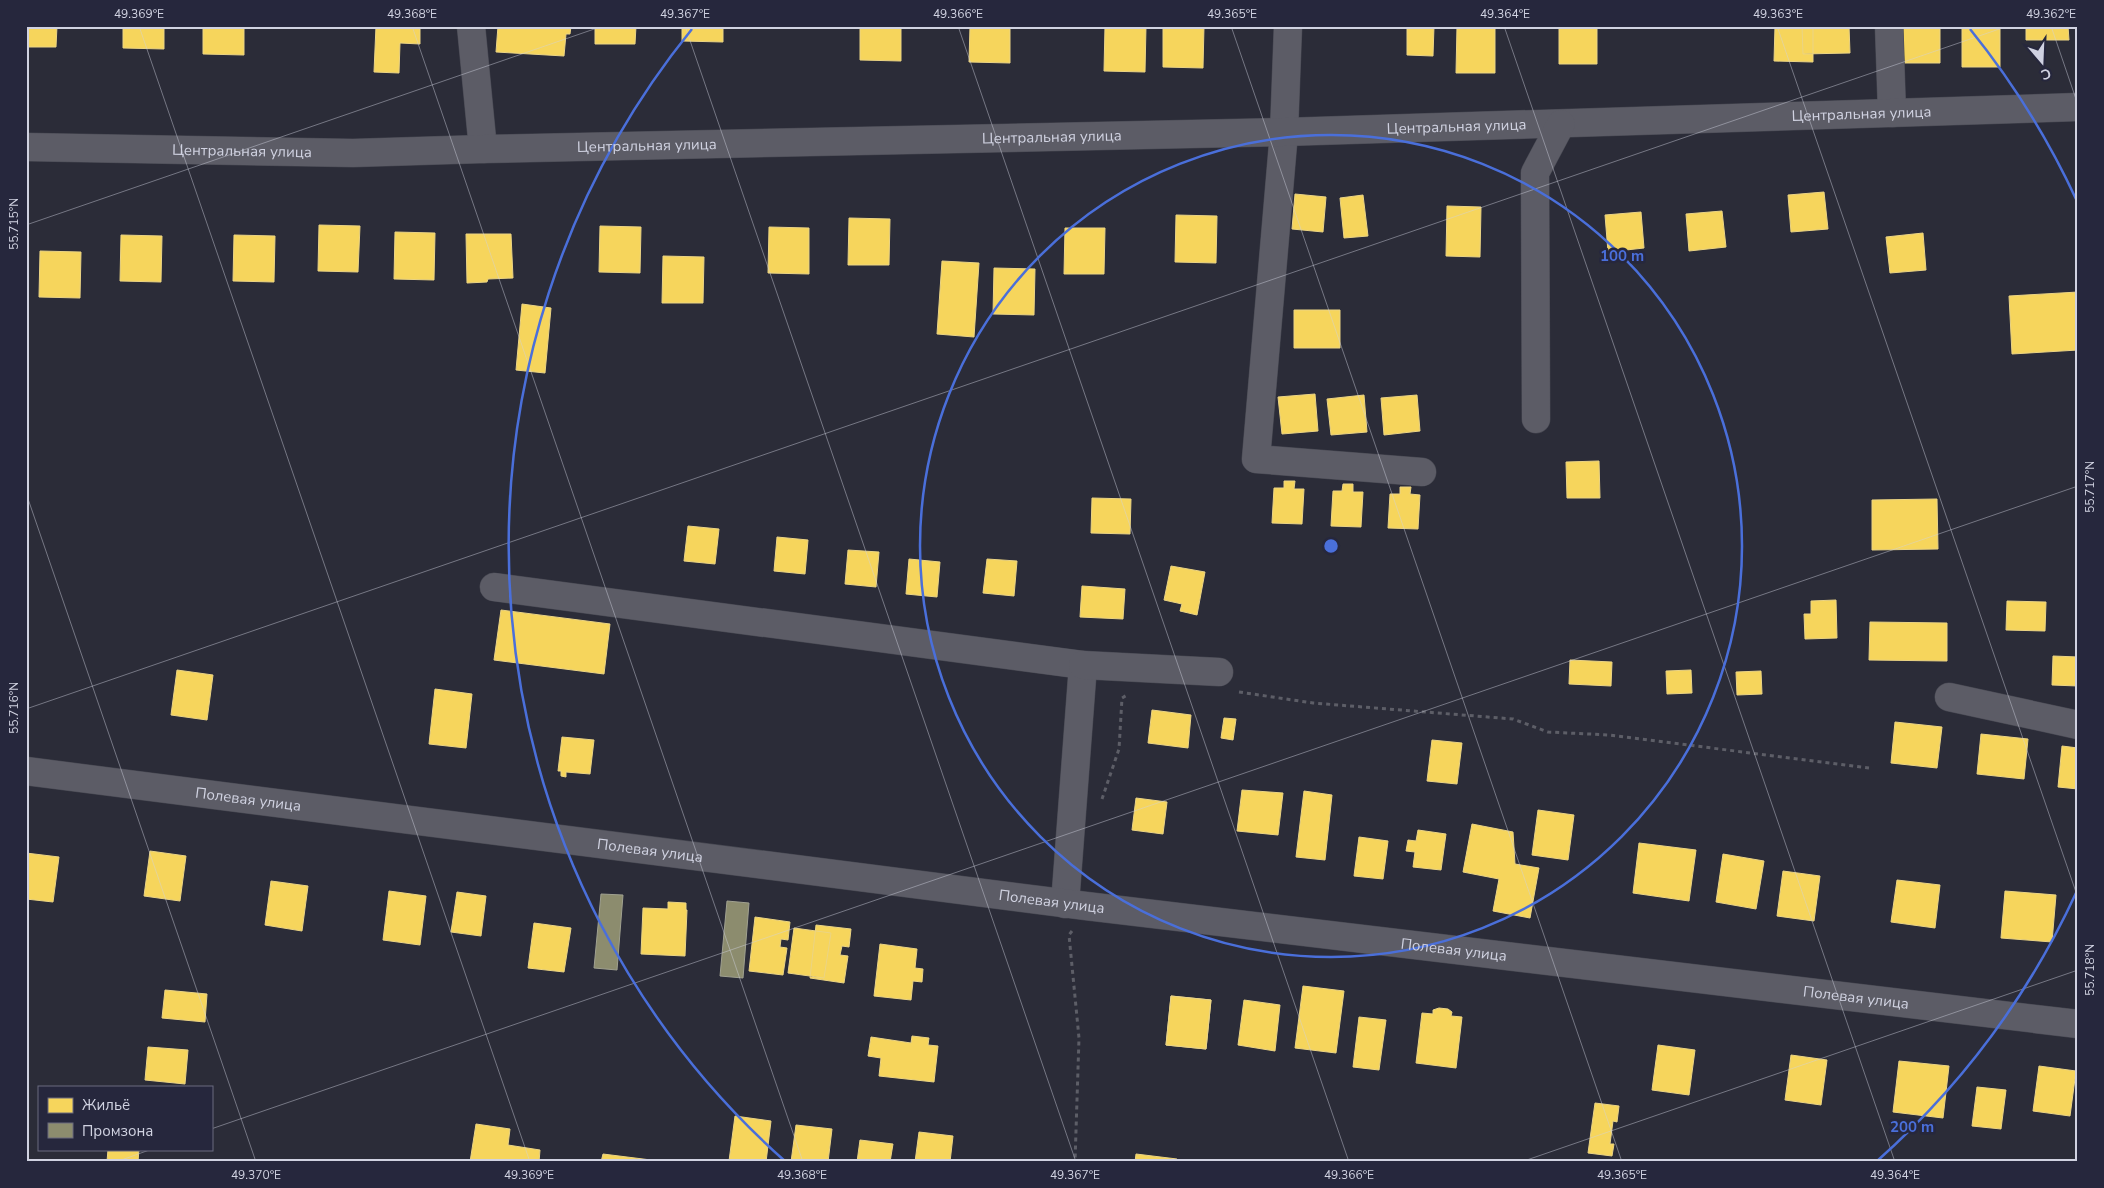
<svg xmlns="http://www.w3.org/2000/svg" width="2104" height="1188" font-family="'Nunito Sans',sans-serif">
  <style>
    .homes { fill: #f6d55c; stroke: #ebd484 }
    .industry { fill: #8c8c6e; stroke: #a0a190 }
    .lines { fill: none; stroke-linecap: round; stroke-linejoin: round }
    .minor-casing { stroke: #464751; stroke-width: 29 }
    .path { stroke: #5d5e67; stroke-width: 3; stroke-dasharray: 4 4; stroke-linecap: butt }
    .minor { stroke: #5c5c66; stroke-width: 28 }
    .ticks { fill: none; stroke: #d0d2e1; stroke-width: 1; stroke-opacity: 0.45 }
    .ring { fill: none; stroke: #4a6fda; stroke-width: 2.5 }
    .labels { text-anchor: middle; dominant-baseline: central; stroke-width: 5; stroke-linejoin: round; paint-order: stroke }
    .street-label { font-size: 15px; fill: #d0d2e1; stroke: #26273d }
    .centre { fill: #4a6fda; stroke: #26273d; stroke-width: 2.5 }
    .ring-label { font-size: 15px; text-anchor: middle; font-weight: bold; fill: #4a6fda; stroke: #26273d; stroke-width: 5; stroke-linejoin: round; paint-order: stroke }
    .neatline { fill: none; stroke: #d0d2e1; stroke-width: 2 }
    .ticks-label { font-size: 12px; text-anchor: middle; fill: #d0d2e1 }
  </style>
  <rect width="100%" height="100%" fill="#2b2c38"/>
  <path class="homes" d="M26,26H57L56,47H26Z
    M123,26H164V49L123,48Z
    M203,26H244V55L203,54Z
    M376,26H420V44L400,43L399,73L374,72Z
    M498,26H571L570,34H566L564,56L496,52Z
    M595,26H636L635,44H595Z
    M682,26H723V42L682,41Z
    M860,26H901V61L860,60Z
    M970,26H1010V63L969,62Z
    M1105,26H1146L1145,72L1104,71Z
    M1163,26H1204L1203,68L1163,67Z
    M1407,26H1434L1433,56L1407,55Z
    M1457,26H1495V73H1456Z
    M1559,26H1597V64H1559Z
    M1775,26H1813V62L1774,61Z
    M1802,26H1849L1850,53L1803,54Z
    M1902,26H1940V63H1901Z
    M1962,26H2000V67H1962Z
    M2026,26H2068L2069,40H2026Z
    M1824,192L1828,229L1791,232L1788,195Z
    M1295,194L1326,197L1323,232L1292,229Z
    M1363,195L1368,236L1344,238L1340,198Z
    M1447,206L1481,207L1480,257L1446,256Z
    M1722,211L1726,247L1689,251L1686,214Z
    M1641,212L1644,248L1608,252L1605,215Z
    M1176,215L1217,216L1216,263L1175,262Z
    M849,218L890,219L889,265H848Z
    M319,225L360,226L358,272L318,271Z
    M600,226L641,227L640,273L599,272Z
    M769,227L809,228V274L768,273Z
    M1065,228H1105L1104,274H1064Z
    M395,232L435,233L434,280L394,279Z
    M1923,233L1926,270L1890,273L1886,237Z
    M466,234H511L513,278L488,279L487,282L467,283Z
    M121,235L162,236L161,282L120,281Z
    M234,235L275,236L274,282L233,281Z
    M40,251L81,252L80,298L39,297Z
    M663,256L704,257L703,303H662Z
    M942,261L979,263L974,337L937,334Z
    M994,268L1035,269L1034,315L993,314Z
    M2078,292V350L2012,354L2009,296Z
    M522,304L551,308L545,373L516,370Z
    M1294,310H1340V348H1294Z
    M1315,394L1318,431L1282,434L1278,397Z
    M1364,395L1367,432L1331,435L1327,399Z
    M1417,395L1420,431L1384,435L1381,398Z
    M1599,461L1600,498H1567L1566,462Z
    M1284,481H1295L1294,489H1304L1302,524L1272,523L1274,488H1284Z
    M1343,484H1353V492H1363L1361,527L1331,526L1333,491H1342Z
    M1400,487H1411L1410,494L1420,495L1418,529L1388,528L1390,494H1400Z
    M1092,498L1131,499L1130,534L1091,533Z
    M1937,499L1938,549L1872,550V500Z
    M688,526L719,529L715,564L684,561Z
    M777,537L808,540L805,574L774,571Z
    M848,550L879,552L876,587L845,584Z
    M909,559L940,562L937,597L906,594Z
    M987,559L1017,561L1014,596L983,593Z
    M1171,566L1205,572L1197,615L1180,611L1182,604L1164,600Z
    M1082,586L1125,589L1123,619L1080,617Z
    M1836,600L1837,638L1805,639L1804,614H1811V601Z
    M2007,601L2046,602L2045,631L2006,630Z
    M501,610L610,624L604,674L494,660Z
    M1870,622L1947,623V661L1869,660Z
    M2053,656L2078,657V686L2052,685Z
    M1570,660L1612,662L1611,686L1569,684Z
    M177,670L213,675L207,720L171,715Z
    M1691,670L1692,693L1667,694L1666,671Z
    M1761,671L1762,694L1737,695L1736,672Z
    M435,689L472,694L466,748L429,744Z
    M1152,710L1191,715L1188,748L1148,743Z
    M1224,718L1236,719L1233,740L1221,738Z
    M1895,722L1942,727L1937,768L1891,763Z
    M1981,734L2028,739L2024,779L1977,774Z
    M562,737L594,740L590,774L566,772V777L561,776V771H558Z
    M1432,740L1462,743L1457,784L1427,781Z
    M2062,746L2078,748V789L2058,787Z
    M1242,790L1283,793L1278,835L1237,831Z
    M1304,791L1332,795L1325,860L1296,857Z
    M1136,798L1167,802L1163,834L1132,830Z
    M1538,810L1574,815L1568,860L1532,855Z
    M1472,824L1513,832L1515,864L1539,868L1530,918L1493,911L1499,879L1463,872Z
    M1418,830L1446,834L1441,870L1413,867L1415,852L1406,851L1408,840L1416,841Z
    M1359,837L1388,841L1383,879L1354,876Z
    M1639,843L1696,850L1689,901L1633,893Z
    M150,851L186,856L180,901L144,896Z
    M26,853L59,857L53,902L26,899Z
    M1723,854L1764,861L1756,909L1716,902Z
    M1783,871L1820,876L1814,921L1777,916Z
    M1897,880L1940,885L1935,928L1891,922Z
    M271,881L308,886L302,931L265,925Z
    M389,891L426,896L420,945L383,940Z
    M2005,891L2056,895L2052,942L2001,938Z
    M457,892L486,896L481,936L451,932Z
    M668,902L686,903V910H687L685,956L641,954L643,908L668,909Z
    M755,917L790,922L788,940L781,939L780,947L787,948L783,975L749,971Z
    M534,923L571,928L564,972L528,968Z
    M816,925L851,929L849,947L842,946L840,955L848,956L844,983L810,978Z
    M794,928L831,933L824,978L788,973Z
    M880,944L917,949L915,968L923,969L922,982L913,981L911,1000L874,996Z
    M1303,986L1344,991L1336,1053L1295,1048Z
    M165,990L207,994L205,1022L162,1018Z
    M1171,996L1211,1000L1206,1049L1166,1045Z
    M1171,996L1211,1000L1206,1049L1166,1045Z
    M1244,1000L1280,1005L1275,1051L1238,1045Z
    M1439,1008L1448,1009L1452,1012L1451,1016L1462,1017L1456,1068L1416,1063L1422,1013L1433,1014V1010Z
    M1359,1017L1386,1020L1379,1070L1353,1067Z
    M912,1036L929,1038L928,1045L938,1046L934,1082L879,1076L881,1058L868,1056L871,1037L911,1043Z
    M1658,1045L1695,1050L1689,1095L1652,1090Z
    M148,1047L188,1050L185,1084L145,1080Z
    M1791,1055L1827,1060L1821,1105L1785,1100Z
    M1899,1061L1949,1066L1943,1118L1893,1112Z
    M2039,1066L2076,1071L2070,1116L2033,1111Z
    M1977,1087L2006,1090L2001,1129L1972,1126Z
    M1595,1103L1619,1106L1617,1122L1613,1121L1610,1144H1614L1612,1156L1588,1153Z
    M735,1116L771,1121L766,1162L729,1161Z
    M476,1124L510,1129L508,1145L540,1150L539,1162H470Z
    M796,1125L832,1129L828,1162H791Z
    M919,1132L953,1136L950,1162H915Z
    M860,1140L893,1144L890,1162H857Z
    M108,1149H139L138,1162H107Z
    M603,1154L659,1161V1162H601Z
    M1136,1154L1177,1159L1176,1162H1135Z"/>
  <path class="industry" d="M601,894L623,895L617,970L594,968Z
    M727,901L749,903L743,978L720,976Z"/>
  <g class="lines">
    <g class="minor-casing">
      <g id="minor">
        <path d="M471,26L483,149"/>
        <path d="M1288,26L1284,132L1256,459L1422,472"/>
        <path d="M1889,26L1892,113"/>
        <path id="s1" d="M26,147L353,153L483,149L1284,132L2078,107"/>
        <path d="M1536,419L1535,173L1561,124"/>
        <path d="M494,587L1083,665L1065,904"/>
        <path d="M1083,665L1219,672"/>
        <path d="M1949,697L2078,725"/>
        <path id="s2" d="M26,771L1086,906L2078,1024"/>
      </g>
    </g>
    <path class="path" d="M1239,692L1313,703L1513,719L1548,732L1609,735L1869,768
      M1102,799L1119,749L1122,698L1127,695
      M1072,931L1069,935L1079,1038L1075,1162"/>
    <use href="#minor" class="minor"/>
  </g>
  <path class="ticks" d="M139,26L530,1162M412,26L803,1162M685,26L1076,1162M958,26L1349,1162M1231,26L1622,1162M1504,26L1895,1162M1777,26L2078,898M2051,26L2078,105M26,225L603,26M26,493L256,1162M26,709L2008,26M211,1129L2078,486M116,1162L152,1149M1521,1162L2078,970"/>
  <g class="ring">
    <circle cx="1331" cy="546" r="411"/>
    <path d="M2076 893A822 822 0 0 1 1876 1162M786 1162A822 822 0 0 1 692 29M1970 29A822 822 0 0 1 2076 199"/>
  </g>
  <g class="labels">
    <g class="street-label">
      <text stroke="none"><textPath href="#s1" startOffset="1836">Центральная улица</textPath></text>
      <text stroke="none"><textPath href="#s1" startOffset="1431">Центральная улица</textPath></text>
      <text stroke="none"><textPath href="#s1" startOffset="1026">Центральная улица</textPath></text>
      <text stroke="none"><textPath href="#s1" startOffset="621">Центральная улица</textPath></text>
      <text stroke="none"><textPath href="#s1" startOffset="216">Центральная улица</textPath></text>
      <text stroke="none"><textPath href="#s2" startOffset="224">Полевая улица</textPath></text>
      <text stroke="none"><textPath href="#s2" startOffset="629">Полевая улица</textPath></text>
      <text stroke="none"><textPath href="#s2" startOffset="1034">Полевая улица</textPath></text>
      <text stroke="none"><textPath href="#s2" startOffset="1439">Полевая улица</textPath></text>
      <text stroke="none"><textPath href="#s2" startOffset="1844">Полевая улица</textPath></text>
    </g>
  </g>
  <circle cx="1331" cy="546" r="8" class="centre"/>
  <g class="ring-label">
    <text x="1622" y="261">100 m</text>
    <text x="1912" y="1132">200 m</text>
  </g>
  <rect width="2104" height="1188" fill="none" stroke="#26273d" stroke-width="55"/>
  <rect x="38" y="1086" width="175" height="65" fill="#26273d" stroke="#6a6b7f"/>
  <rect x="48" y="1098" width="25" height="15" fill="#f6d55c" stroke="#6a6b7f"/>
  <text x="82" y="1110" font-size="15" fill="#d0d2e1">Жильё</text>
  <rect x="48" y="1123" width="25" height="15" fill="#8c8c6e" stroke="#6a6b7f"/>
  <text x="82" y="1136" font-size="15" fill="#d0d2e1">Промзона</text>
  <g transform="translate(2042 62) rotate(161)" stroke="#26273d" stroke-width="4" paint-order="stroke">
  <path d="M0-4L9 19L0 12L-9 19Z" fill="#d0d2e1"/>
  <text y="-8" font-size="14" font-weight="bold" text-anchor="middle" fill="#d0d2e1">С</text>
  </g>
  <rect x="28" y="28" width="2048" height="1132" class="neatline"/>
  <g class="ticks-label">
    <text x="139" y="18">49.369°E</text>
    <text x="412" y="18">49.368°E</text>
    <text x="685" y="18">49.367°E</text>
    <text x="958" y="18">49.366°E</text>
    <text x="1232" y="18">49.365°E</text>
    <text x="1505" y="18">49.364°E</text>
    <text x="1778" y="18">49.363°E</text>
    <text x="2051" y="18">49.362°E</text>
    <text transform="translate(14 224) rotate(-90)" y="4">55.715°N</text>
    <text transform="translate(2090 487) rotate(-90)" y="4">55.717°N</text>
    <text transform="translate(14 708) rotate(-90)" y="4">55.716°N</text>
    <text transform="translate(2090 970) rotate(-90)" y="4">55.718°N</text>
    <text x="256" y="1179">49.370°E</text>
    <text x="529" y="1179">49.369°E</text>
    <text x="802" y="1179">49.368°E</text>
    <text x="1075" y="1179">49.367°E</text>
    <text x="1349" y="1179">49.366°E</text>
    <text x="1622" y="1179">49.365°E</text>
    <text x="1895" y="1179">49.364°E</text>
  </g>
</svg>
